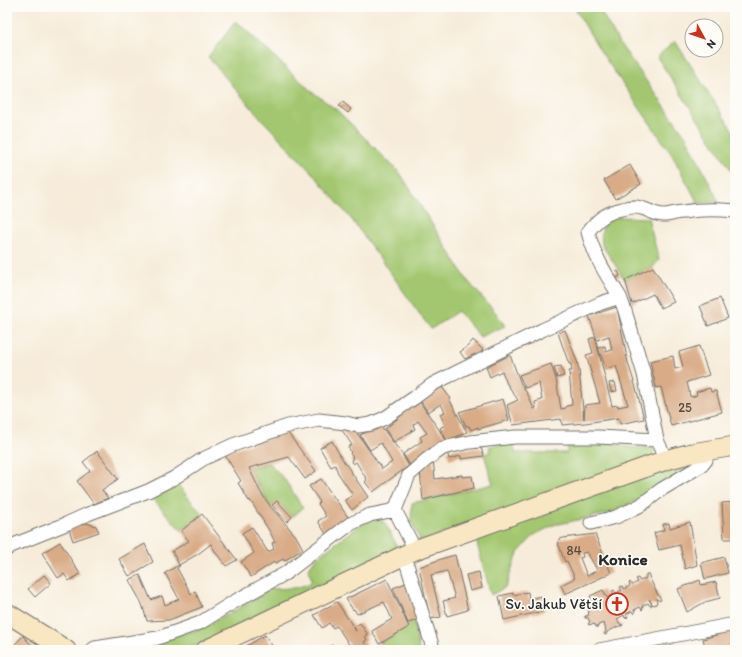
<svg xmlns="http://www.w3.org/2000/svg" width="742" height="657" font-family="Itim,sans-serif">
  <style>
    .green { fill: #a3c770; stroke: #67794e }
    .building { fill: #d9ab86; fill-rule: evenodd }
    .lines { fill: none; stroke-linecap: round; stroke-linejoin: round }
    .street-casing { stroke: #726f68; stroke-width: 15 }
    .secondary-casing { stroke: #726f68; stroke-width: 21 }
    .street { stroke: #fff; stroke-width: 13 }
    .secondary { stroke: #f9e7c3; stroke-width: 19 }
    .labels { text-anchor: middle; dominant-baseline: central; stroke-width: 3.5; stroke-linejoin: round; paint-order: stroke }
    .number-label { font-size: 13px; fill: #564b42 }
    .poi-label { font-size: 15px; fill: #2b2b2b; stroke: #fdfcf7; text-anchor: end }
    .quarter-label { font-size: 17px; font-weight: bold; fill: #2b2b2b; stroke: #fdfcf7 }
  </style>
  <rect width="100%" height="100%" fill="#fdfcf7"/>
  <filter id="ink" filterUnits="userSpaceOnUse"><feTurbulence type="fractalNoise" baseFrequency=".025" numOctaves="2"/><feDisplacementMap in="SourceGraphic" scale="8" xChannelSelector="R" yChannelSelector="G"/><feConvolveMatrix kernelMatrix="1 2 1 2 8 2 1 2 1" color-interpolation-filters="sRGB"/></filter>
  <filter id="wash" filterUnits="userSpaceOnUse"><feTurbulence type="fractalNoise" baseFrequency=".012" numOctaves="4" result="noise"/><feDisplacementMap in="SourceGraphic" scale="16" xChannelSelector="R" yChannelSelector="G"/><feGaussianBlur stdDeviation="0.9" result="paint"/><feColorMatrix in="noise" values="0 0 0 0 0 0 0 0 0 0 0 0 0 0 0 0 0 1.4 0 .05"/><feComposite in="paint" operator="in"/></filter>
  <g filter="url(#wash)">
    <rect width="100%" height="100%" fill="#f7ecda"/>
    <path class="green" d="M574,7H598L620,44L687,138L719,202L698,203L672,155L603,55Z
      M236,21L310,90L338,111L400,173L467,280L496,313L505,326L480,337L458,311L431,329L416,309L395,279L352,220L315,176L257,114L208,57Z
      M675,41L735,134V176L657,57Z
      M615,217L648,218L659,260L653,267L625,280L602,245L601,233L605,222Z
      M568,441L610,443L628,447L642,448L650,446L655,450L653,456L421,542L411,521L412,503L493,484L484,454L490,452L489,447L503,442H514L515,453H567Z
      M701,459L645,496L624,507L610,513L559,524H556L534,535L518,553L511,571L506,587L491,595L476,540L510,527L598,490Z
      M269,463L285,480L303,508L292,517L277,501L272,505L271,508L249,468Z
      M178,485L202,514L181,530L149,495Z
      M375,519L384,522L387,527L399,550L328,586L187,650H117L198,630L250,602L270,589L295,588L309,584L312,580L308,569L316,558L363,523Z
      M414,621L419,650H382L379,644L408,627V623Z
      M673,641L678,650H633Z"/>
    <g id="blocks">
      <path class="building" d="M343,102L351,109L348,113L339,106Z
        M630,165L641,184L615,199L604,180Z
        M653,267L674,302L661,308L653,294L632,304L625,280Z
        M618,271L620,276L615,279L613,274Z
        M720,298L728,318L708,326L700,306Z
        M617,307L628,363L636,388L644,419L620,424L619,418L585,423L562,425L561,419L513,425L507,405L518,400L507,384L502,371L490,377L486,367L510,355L521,384L528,395L534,409L536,408L535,402L542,400L539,383L525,388L519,375L551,364L556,379L561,409L566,408V406L572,405L569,371H572L571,364H569L558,333L565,330L577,361L579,370L584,419L585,405L600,403L586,355L593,353L589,339L595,337L612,406L618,405V407L628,405L616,366L606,369L598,348L605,346L606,352L612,350L609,336L597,340L589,316Z
        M473,340L483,350L477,356L475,354L465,359L460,352L468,346Z
        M699,346L709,375L687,382L690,396L692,397L697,395L696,392L710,388L711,392L716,391L722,412L671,426L661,387L656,388L650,361L673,356L675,369L683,367L679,352Z
        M561,366L564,376L557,378L554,367Z
        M615,382L617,391L611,392L609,383Z
        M441,386L451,399H449L467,432L447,441L440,428L445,425L440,414L445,412L441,404L428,412L420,400Z
        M503,399L509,420L478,429V427L471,430L469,426H466L459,412Z
        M419,401L447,441L410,465L403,454L422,441L420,437L427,433L418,421L413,425L415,429L394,442L385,429Z
        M381,426L402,454L409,466L389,480L373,492L365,482L367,480L356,462L353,464L351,460L353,458L350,453L351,452L348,447L352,445L340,427L352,428L360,437L382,469L392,462L381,443L370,450L360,435Z
        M288,433L316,471L305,479L289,457L249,468L261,493L271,507L296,536L303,549L284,561L283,559L276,563L274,562L251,577L241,562L254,553L242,533L252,527L268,552L274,549L272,543L275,542L270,532L250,500L249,501L238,483L241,481L223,452Z
        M332,441L341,457L368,497L352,510L345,500L353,495L338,473L335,465L331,467L320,448Z
        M481,448L484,456L461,459V456L449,459L447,451L457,449Z
        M97,451L118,479L102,490L108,498L94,504L77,481L90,471L83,462Z
        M433,459L435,479L462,475V477L472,476L474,488L423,500L420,471Z
        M321,479L348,517L326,534L318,521L326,516L318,504L320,502L309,486Z
        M277,501L292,517L287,522L272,505Z
        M735,502V539H724L722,503Z
        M202,514L237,560L226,566L216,553L211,544L198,554L179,565L172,551L189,541L181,531Z
        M690,522L697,565L685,569L680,545L659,550L654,533L664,530L663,524L669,523L670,528Z
        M86,523L96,526L99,532L73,541L69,529Z
        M595,534L611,573L565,594L561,585L575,578L567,561L565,562L558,543H559L558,540L563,538ZM587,552L597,570L587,576L580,558L583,557L582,553Z
        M60,542L80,574L69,581L64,574L58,578L42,553Z
        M145,544L153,562L129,576L119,559Z
        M455,555L468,610L447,616L443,601L455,598L447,571L431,575L441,617L430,619L419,567L444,558Z
        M724,557L728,573L705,579L701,563Z
        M179,565L180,566L177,568L191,594L195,591L202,607L169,620L147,621L142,604L129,580L140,575L151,600L162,596L165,605L179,599L165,573Z
        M479,572L482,588L470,591L466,575Z
        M646,574H649V577L659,597L661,599L660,601L657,599H656L657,602L656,604L654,605L652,604L649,599L652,605L650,606L648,603L642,606L643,609L642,610L640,607L634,610L635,613L634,614L632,611L626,614L628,617L625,618L624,615L617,619L620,624L623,625L622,626H619L607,632L606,635L604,634L606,631L604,623L598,625V627H596V625L592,624L589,625L588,624L590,622L588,618H585V616H588L589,611L587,609L589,608L591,610L594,608L593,606L592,607L590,606L588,604L589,601L591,599L590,596L603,590L607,598L614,594L612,591L614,590L616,593L622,590L620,587L622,586L624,589L630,586L629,583L630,582L632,585L638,582L636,579L638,578L640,581L646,578Z
        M44,575L51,583L35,597L28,589Z
        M387,579L409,627L379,644L372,631L392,619L384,602L357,614L354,609L353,610L346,599Z
        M700,580L701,585L716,582L720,598L705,602L687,612L678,589Z
        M406,583L420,619L408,623L393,588Z
        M528,592L529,599L541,596L544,611L504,620L499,596L513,593V595Z
        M337,602L356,631L354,627L360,623L368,635L365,636L367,640L364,642L369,650H350L352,649L337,626L333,628L329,623L322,628L314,615Z
        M733,630L735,636V650H706L703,639Z
        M265,635L275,650H240Z
        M23,636L36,650H19L15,644Z
        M332,645L335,650H324Z"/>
    </g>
  </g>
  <g filter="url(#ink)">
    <use href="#blocks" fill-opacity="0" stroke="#726f68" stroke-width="1"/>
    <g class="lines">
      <g class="street-casing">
        <path id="street" d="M620,297L625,311L644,374L657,440L666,460
          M395,510L415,550
          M591,523L616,517L629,511L641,505L662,489L702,465L706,460L707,450
          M7,549L11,546L66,524L88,514L148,491L174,478L203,459L233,445L288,426L319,420L346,423L358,426L371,424L385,418L414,398L433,384L542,330L601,303L620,297C607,276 594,256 588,232C597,219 607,212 622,209C628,207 635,206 641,208C650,210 654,215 664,215C670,215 676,212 683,212C700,209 717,209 735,211
          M404,555L432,645V650
          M92,650L95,648L158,638L200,623L232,603L286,573L350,524L370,515L395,510L409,475L426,460L443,448L470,442L515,437H598L657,440
          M599,650L735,624"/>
      </g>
      <g class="secondary-casing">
        <path id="secondary" d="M7,613L66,650
          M206,650L415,550L666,460L692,453L735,446"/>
      </g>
      <use href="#street" class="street"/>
      <use href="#secondary" class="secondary"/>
    </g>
  </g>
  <defs>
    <g id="church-ring" transform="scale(1.15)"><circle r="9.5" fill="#fdfcf7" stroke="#c8321e" stroke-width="1.5"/><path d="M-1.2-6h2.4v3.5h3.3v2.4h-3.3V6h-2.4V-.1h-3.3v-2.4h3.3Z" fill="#c8321e"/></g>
  </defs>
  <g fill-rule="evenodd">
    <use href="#church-ring" x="617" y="604"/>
  </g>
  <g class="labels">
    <g class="number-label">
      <text x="685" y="407">25</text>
      <text x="574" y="550">84</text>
    </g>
    <g class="poi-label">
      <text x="602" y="604">Sv. Jakub Větší</text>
    </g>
    <g class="quarter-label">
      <text x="623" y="559">Konice</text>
    </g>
  </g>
  <rect width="742" height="657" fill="none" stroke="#fdfcf7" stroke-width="24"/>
  <g transform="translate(704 38) rotate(130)"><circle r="19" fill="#fdfcf7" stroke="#a9a8a5"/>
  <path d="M0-3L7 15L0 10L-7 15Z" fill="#c8321e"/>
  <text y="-6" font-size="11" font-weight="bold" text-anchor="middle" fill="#2b2b2b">N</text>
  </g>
</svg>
